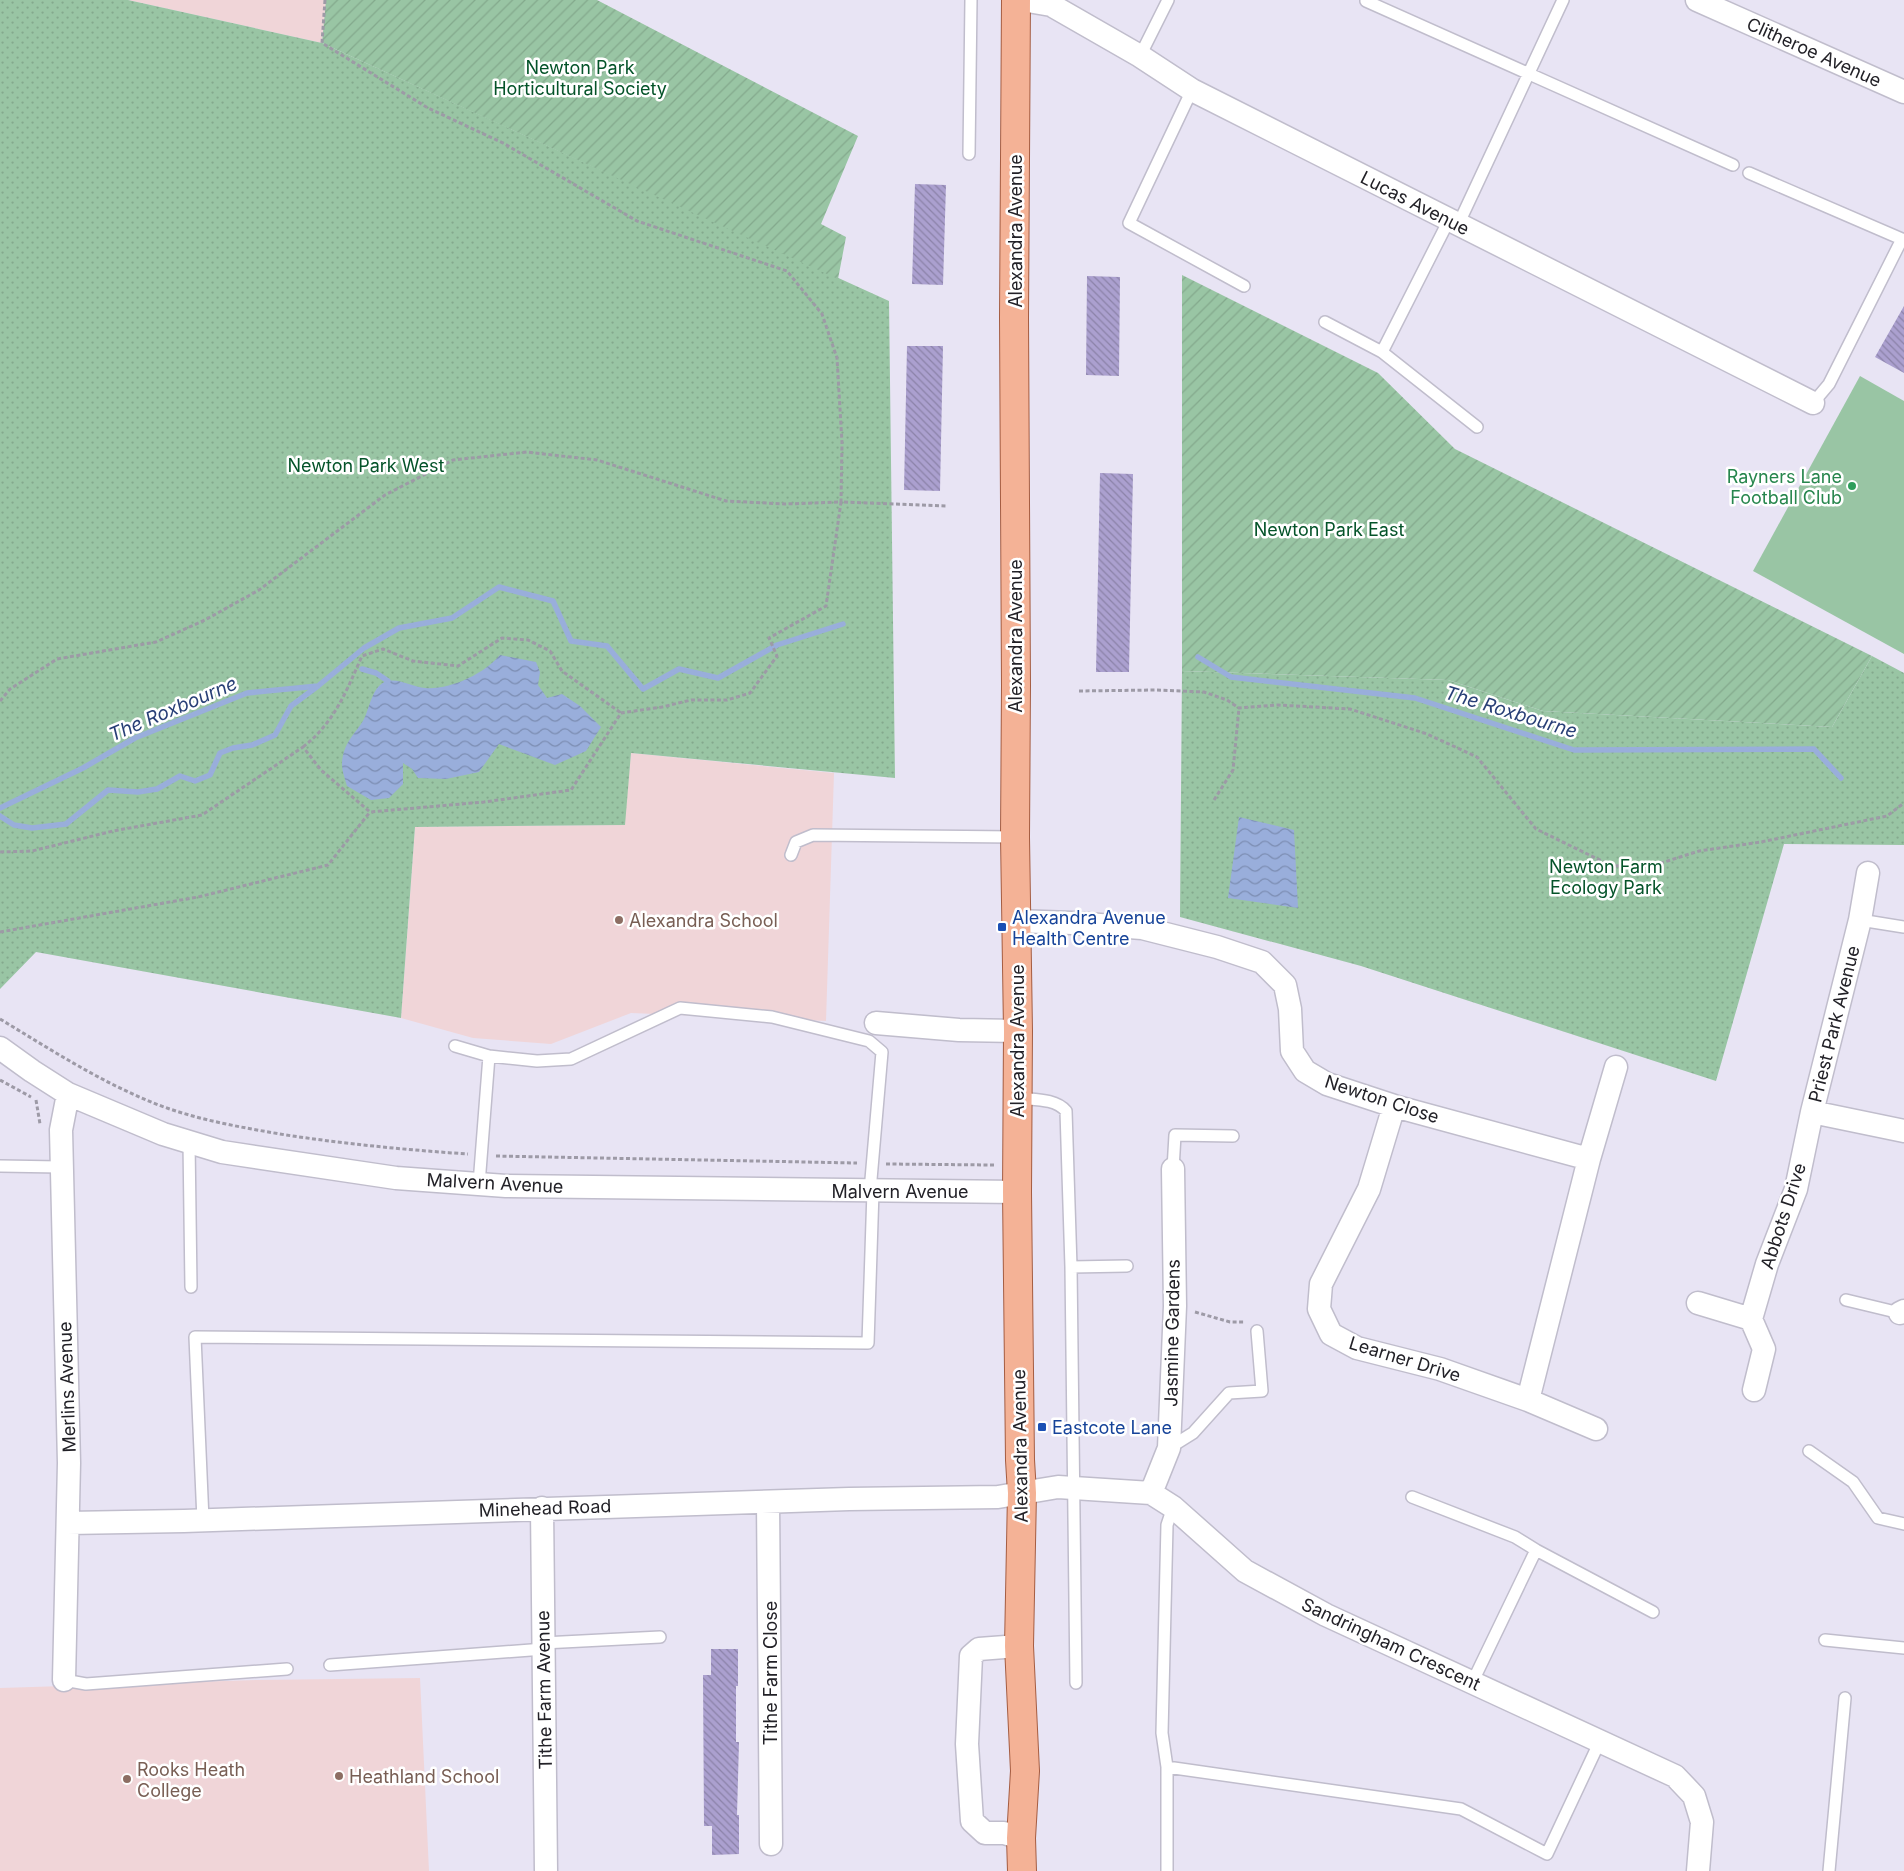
<svg xmlns="http://www.w3.org/2000/svg" width="1904" height="1871" font-family="Inter,sans-serif">
  <style>
    .education { fill: #f0d5d8 }
    .park { fill: url(#park-dots) }
    .garden { fill: url(#garden-furrows) }
    .pitch { fill: #99c5a4 }
    .water { fill: url(#water-waves) }
    .lines { fill: none; stroke-linecap: round; stroke-linejoin: round }
    .stream { stroke: #99aedb; stroke-width: 5.5 }
    .building { fill: url(#building-back-hatch) }
    .lane-casing { stroke: #c0bdcc; stroke-width: 14 }
    .street-casing { stroke: #c0bdcc; stroke-width: 25 }
    .primary-casing { stroke: #a55d42; stroke-width: 30 }
    .path { stroke: #9d9aa6; stroke-width: 3; stroke-dasharray: 4 2.5; stroke-linecap: butt }
    .lane { stroke: #fff; stroke-width: 11 }
    .street { stroke: #fff; stroke-width: 22 }
    .primary { stroke: #f4b296; stroke-width: 28 }
    .leisure-dot { fill: #2e9e5b; stroke: #fff; stroke-width: 2 }
    .education-dot { fill: #8d6e63; stroke: #fff; stroke-width: 2 }
    .transit-dot { fill: #1a4fb4; stroke: #fff; stroke-width: 2 }
    .labels { text-anchor: middle; dominant-baseline: central; stroke-width: 5; stroke-linejoin: round; paint-order: stroke }
    .street-label { font-size: 18px; fill: #222127; stroke: #fff }
    .park-label { font-size: 18px; fill: #045329; stroke: #fff }
    .leisure-label { font-size: 18px; fill: #27864d; stroke: #fff; text-anchor: end }
    .transit-label { font-size: 18px; fill: #164399; stroke: #fff; text-anchor: start }
    .education-label { font-size: 18px; fill: #785e54; stroke: #fff; text-anchor: start }
    .water-label { font-size: 19px; font-style: italic; fill: #283f76; stroke: #fff }
  </style>
  <defs>
    <pattern id="park-dots" width="8" height="8" patternUnits="userSpaceOnUse" patternTransform="scale(1.25)"><rect width="8" height="8" fill="#99c5a4"/><path d="M2 2h.1M6 6h.1" fill="none" stroke="#84a98d" stroke-width="1.8" stroke-linecap="round"/></pattern>
    <pattern id="garden-furrows" width="10" height="10" patternUnits="userSpaceOnUse" patternTransform="scale(1.25)"><rect width="10" height="10" fill="#99c5a4"/><path d="M-1 1l2-2M0 10L10 0M9 11l2-2" fill="none" stroke="#84a98d"/></pattern>
    <pattern id="water-waves" width="16" height="10" patternUnits="userSpaceOnUse" patternTransform="scale(1.25)"><rect width="16" height="10" fill="#99aedb"/><path d="M0 5q4-4 8 0t8 0" fill="none" stroke="#7c8db2"/></pattern>
    <pattern id="building-back-hatch" width="6" height="6" patternUnits="userSpaceOnUse" patternTransform="scale(1.25)"><rect width="6" height="6" fill="#aba0cf"/><path d="M-1 5l2 2M0 0l6 6M5-1l2 2" fill="none" stroke="#8b82a8"/></pattern>
  </defs>
  <rect width="100%" height="100%" fill="#e8e4f4"/>
  <path class="education" d="M128,0H326L322,43Z
    M631,753L834,773L826,1021L631,1013L551,1044L473,1038L401,1018L415,827L624,825Z
    M420,1678L429,1871H0V1688L256,1680Z"/>
  <path class="park" d="M0,0H128L322,43L889,301L895,778L631,753L625,825L415,827L401,1018L36,952L0,989Z
    M1872,656L1904,673V845L1784,844L1716,1081L1361,966L1180,917L1182,671L1448,680L1543,711L1832,727Z"/>
  <path class="garden" d="M326,0H597L858,136L821,224L846,237L838,279L322,43Z
    M1182,275L1378,373L1455,449L1872,656L1832,727L1543,711L1448,680L1182,671Z"/>
  <path class="pitch" d="M1860,376L1904,401V654L1753,571Z"/>
  <path class="water" d="M500,655L536,662L540,672L538,685L547,698L562,694L580,706L601,727L586,751L555,765L499,744L479,772L446,779L418,778L412,769L403,763V784L389,798L371,800L347,786C345,779 342,771 342,764C343,742 355,735 364,719C370,707 372,686 387,681C399,678 413,687 425,688C450,690 484,674 500,655Z
    M1239,817L1294,830L1298,908L1228,898Z"/>
  <g class="lines">
    <path class="stream" d="M1198,657L1231,677L1415,698L1574,750L1814,749L1841,778
      M362,669L376,673L388,681
      M0,808L83,768L135,738L247,693L318,686L364,648L399,628L452,618L499,587L553,601L571,641L607,646L643,689L679,669L718,678L777,645L843,624
      M0,816L14,825L32,828L66,824L108,790L138,792L157,789L180,776L195,781L210,775L220,753L233,748L252,745L275,735L291,706L318,686"/>
  </g>
  <path class="building" d="M915,184L946,185L943,285L912,284Z
    M1087,276L1120,277L1119,376L1086,375Z
    M1904,306V373L1875,357Z
    M907,346H943L940,491L904,490Z
    M1100,473L1133,474L1129,672H1096Z
    M711,1649H738V1686H736V1742H739L737,1815H739V1854L712,1855V1826H704L703,1675H711Z"/>
  <g class="lines">
    <g class="lane-casing">
      <path id="lane" d="M1366,1L1733,165
        M1140,56L1168,0
        M1192,90L1129,223L1244,286
        M969,154L971,0
        M1749,173L1904,240
        M1458,225L1563,0
        M1325,322L1382,352L1477,427
        M1382,352L1449,220
        M1813,403L1829,384L1902,239
        M791,855L796,842L813,835L1015,837
        M1860,920L1904,927
        M455,1046L489,1056L537,1061L571,1059L680,1008L772,1017L869,1041L882,1052L870,1191
        M1018,1098C1033,1100 1055,1098 1066,1111L1071,1267L1076,1683
        M189,1142L191,1287
        M0,1166L60,1167
        M1173,1169L1175,1135L1233,1136
        M479,1184L489,1056
        M1071,1267L1127,1266
        M1846,1300L1900,1313
        M1169,1448L1193,1433L1229,1393L1262,1391L1257,1331
        M1809,1451L1853,1482L1878,1518L1904,1524
        M1412,1497L1515,1537L1536,1550
        M203,1520L195,1337L868,1343L873,1191
        M1825,1640L1904,1648
        M543,1643L660,1637
        M330,1665L544,1649
        M64,1680L86,1684L287,1669
        M1472,1683L1536,1550L1653,1612
        M1167,1767L1461,1809L1547,1854L1600,1741
        M1167,1871V1767L1162,1733L1167,1525L1173,1507
        M1829,1871L1845,1698"/>
    </g>
    <g class="street-casing">
      <path id="street" d="M1022,0L1051,5L1140,56L1192,90L1813,403
        M1697,0L1904,92
        M1868,873L1860,920L1812,1112L1904,1131
        M1016,921L1072,923L1142,928L1217,947L1262,962L1285,985L1290,1009L1292,1051L1305,1071L1327,1084L1394,1106L1589,1159
        M876,1023L959,1030L1018,1031
        M0,1048L32,1071L68,1094L163,1134L222,1152L396,1178L506,1186L1017,1192
        M1394,1106L1369,1189L1321,1284L1319,1309L1331,1334L1357,1348L1440,1369L1528,1400L1596,1429
        M1698,1303L1751,1319L1767,1264L1796,1189L1812,1112
        M1900,1313L1904,1311
        M1751,1319L1764,1349L1754,1390
        M1528,1400L1589,1159L1616,1067
        M1151,1493L1169,1448L1175,1306L1173,1169
        M768,1502L771,1844
        M542,1508L546,1871
        M68,1523L184,1521L849,1499L998,1497L1058,1487L1151,1493L1173,1507L1245,1571L1326,1615L1675,1776L1694,1796L1702,1822L1698,1871
        M1019,1646L979,1649L971,1656L967,1744L972,1821L985,1833H1004L1021,1838
        M64,1680L69,1463L61,1130L68,1094"/>
    </g>
    <g class="primary-casing">
      <path id="primary" d="M1016,0L1014,318L1016,685L1015,837L1018,1031L1017,1192L1020,1460L1022,1493L1019,1646L1025,1771L1021,1838L1022,1871"/>
    </g>
    <path class="path" d="M325,0L322,43L428,108L503,143L637,221L787,271L822,314L837,358L842,443L841,502L947,506
      M1079,691L1156,690L1204,692L1227,700L1239,708L1278,705L1350,709L1427,734L1477,757L1536,829L1612,866L1655,865L1699,851L1761,842L1887,816L1904,803
      M0,701L10,689L57,659L156,642L205,620L259,590L385,495L453,460L527,452L597,460L726,501L785,504L841,502L826,606L769,638L777,656L750,693L727,700H691L662,707L621,713L571,790L484,802L370,812L321,770L303,747L202,815L113,831L32,851L0,852
      M303,747C334,723 346,692 362,656L383,649L413,661L458,666L502,638L528,640L550,651L562,671L621,713
      M1214,800L1233,770L1239,708
      M0,932L198,897L328,865L370,812
      M0,1019C53,1051 105,1085 164,1107C203,1121 245,1128 286,1135C346,1144 407,1150 468,1154
      M0,1080L31,1097
      M36,1100L40,1124
      M496,1156L857,1163
      M886,1164L994,1165
      M1195,1312L1230,1322H1245"/>
    <use href="#lane" class="lane"/>
    <use href="#street" class="street"/>
    <use href="#primary" class="primary"/>
  </g>
  <circle class="leisure-dot" cx="1852" cy="486" r="5"/>
  <g class="education-dot">
    <circle cx="619" cy="920" r="5"/>
    <circle cx="339" cy="1776" r="5"/>
    <circle cx="127" cy="1779" r="5"/>
  </g>
  <g class="transit-dot">
    <rect x="997" y="922" width="10" height="10" rx="2.5"/>
    <rect x="1037" y="1422" width="10" height="10" rx="2.5"/>
  </g>
  <g class="labels">
    <g class="street-label">
      <text transform="translate(1814 52) rotate(24)">Clitheroe Avenue</text>
      <text transform="translate(1415 203) rotate(27)">Lucas Avenue</text>
      <text transform="translate(1015 231) rotate(-90)">Alexandra Avenue</text>
      <text transform="translate(1015 636) rotate(-90)">Alexandra Avenue</text>
      <text transform="translate(1834 1024) rotate(-76)">Priest Park Avenue</text>
      <text transform="translate(1017 1041) rotate(-90)">Alexandra Avenue</text>
      <text transform="translate(1382 1099) rotate(18)">Newton Close</text>
      <text transform="translate(495 1183) rotate(3)">Malvern Avenue</text>
      <text x="900" y="1191">Malvern Avenue</text>
      <text transform="translate(1783 1216) rotate(-72)">Abbots Drive</text>
      <text transform="translate(1172 1333) rotate(-89)">Jasmine Gardens</text>
      <text transform="translate(1405 1359) rotate(17)">Learner Drive</text>
      <text transform="translate(67 1387) rotate(-92)">Merlins Avenue</text>
      <text transform="translate(1020 1446) rotate(-91)">Alexandra Avenue</text>
      <text transform="translate(545 1508) rotate(-2)">Minehead Road</text>
      <text transform="translate(1391 1644) rotate(25)">Sandringham Crescent</text>
      <text transform="translate(770 1673) rotate(-90)">Tithe Farm Close</text>
      <text transform="translate(544 1690) rotate(-91)">Tithe Farm Avenue</text>
    </g>
    <g class="park-label">
      <text x="580" y="67">Newton Park<tspan x="580" dy="21">Horticultural Society</tspan></text>
      <text x="366" y="465">Newton Park West</text>
      <text x="1329" y="529">Newton Park East</text>
      <text x="1606" y="866">Newton Farm<tspan x="1606" dy="21">Ecology Park</tspan></text>
    </g>
    <g class="leisure-label">
      <text x="1842" y="476">Rayners Lane<tspan x="1842" dy="21">Football Club</tspan></text>
    </g>
    <g class="transit-label">
      <text x="1012" y="917">Alexandra Avenue<tspan x="1012" dy="21">Health Centre</tspan></text>
      <text x="1052" y="1427">Eastcote Lane</text>
    </g>
    <g class="education-label">
      <text x="629" y="920">Alexandra School</text>
      <text x="137" y="1769">Rooks Heath<tspan x="137" dy="21">College</tspan></text>
      <text x="349" y="1776">Heathland School</text>
    </g>
    <g class="water-label">
      <text transform="translate(173 709) rotate(-23)">The Roxbourne</text>
      <text transform="translate(1511 712) rotate(17)">The Roxbourne</text>
    </g>
  </g>
</svg>
